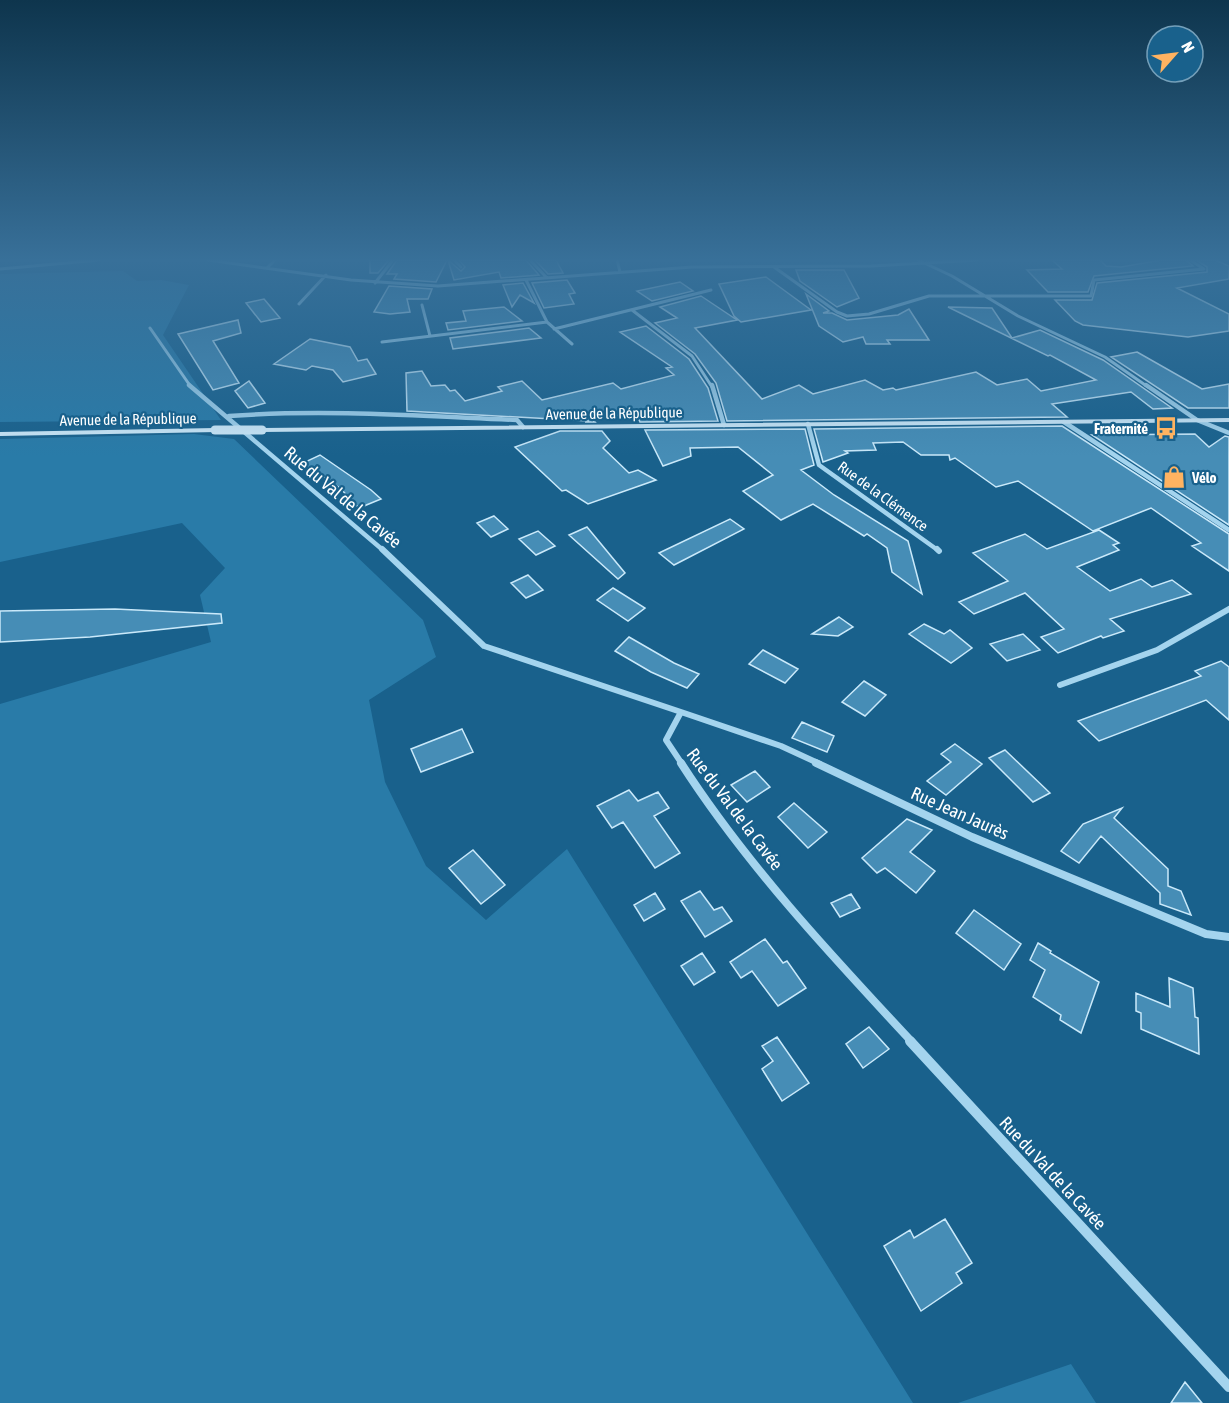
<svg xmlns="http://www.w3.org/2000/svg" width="1229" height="1403" font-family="'Asap Condensed',sans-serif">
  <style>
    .green { fill: #297ba8 }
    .building { fill: #468db6; stroke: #cae9fa; stroke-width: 1.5 }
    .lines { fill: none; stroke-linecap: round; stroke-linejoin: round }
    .street-far4 { stroke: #a4d4ee; stroke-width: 3 }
    .street-far3 { stroke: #a4d4ee; stroke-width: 4.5 }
    .street-far2 { stroke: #a4d4ee; stroke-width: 6 }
    .street-far1 { stroke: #a4d4ee; stroke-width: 8 }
    .street { stroke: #a4d4ee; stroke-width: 10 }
    .secondary { fill: #d1ebfa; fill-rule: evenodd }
    .secondary-bridge { stroke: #d1ebfa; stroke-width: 9 }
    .labels { text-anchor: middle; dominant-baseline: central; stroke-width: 4.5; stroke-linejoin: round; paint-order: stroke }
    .far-street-label { font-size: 15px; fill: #fff; stroke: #19618c }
    .far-poi-label { font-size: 15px; font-weight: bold; fill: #fff; stroke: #19618c; text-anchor: end }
    .street-label { font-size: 18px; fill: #fff; stroke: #19618c }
  </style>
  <rect width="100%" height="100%" fill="#19618c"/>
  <path class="green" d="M123,271L137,281L161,280L189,285L163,335L221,420L0,422V274Z
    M194,434L234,439L423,620L436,657L369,700L385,782L426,866L486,920L567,849L913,1403H0V704L211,642L200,595L225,568L182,523L0,562V439Z
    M1071,1364L1096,1403H958Z"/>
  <path class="building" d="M370,260H389L378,273H370Z
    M397,260H447L436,282L394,279L397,274H387Z
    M448,260L461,271L465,267L459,260H526L539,275L501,278L499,272L454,280Z
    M535,260H556L563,273L548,274Z
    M1052,260H1100L1106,266L1121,267L1162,260H1186L1193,266L1094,276L1088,292H1048L1027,270L1062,269Z
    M1196,260H1215L1229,266V279L1177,288L1229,314V331L1188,337L1083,325L1075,321L1055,300H1092L1097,283L1207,272V267Z
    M796,270H844L859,298L837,307L800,281Z
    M766,277L811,310L741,322L734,316L719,284Z
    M567,280L575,293L569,294L574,304L544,308L532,283Z
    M680,282L693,291L652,301L637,291Z
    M523,283L534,303L520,295L512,307L503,285Z
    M389,286L432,289L428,299H407L410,312L390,314L374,312Z
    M806,294L829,311L823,313H832L847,320L898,315L909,309L929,340H887L890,344H866L863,337L843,342L819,326Z
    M701,296L737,320L695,328L762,399L799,385L813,394L865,380L883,390L893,388L896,390L976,372L997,385L1027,379L1041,391L1096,380L1050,355L1048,356L948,307L992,308L1012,338L1040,330L1103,360L1172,408L1153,409L1131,392L1052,404L1067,417L727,421L716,383L695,354L655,323L677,318L660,307Z
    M264,299L280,318L261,322L246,303Z
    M504,307L522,321L448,330L446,323L466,321L463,311Z
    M238,320L241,333L213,341L239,383L213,390L178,334Z
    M646,326L689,359L708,388L718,421L640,422L637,415L589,416L595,422H585L589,421L407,411L406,373L422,371L431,386L445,385L450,391L455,390L465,401L502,391L498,387L522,381L542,400L613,383L621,389L674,375L666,368L672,367L620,332Z
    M529,328L541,338L453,349L450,338Z
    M310,339L350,347L358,361L367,359L376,374L343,382L333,370L312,366L306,370L274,364Z
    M1137,352L1202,389L1229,384V408H1188L1111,357Z
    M249,381L265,403L248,408L235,391Z
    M1062,426L1229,534V571L1192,546L1201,543L1151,508L1093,531L1018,481L996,487L955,458L950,460L949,455H921L903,442L873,443L876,450L845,451L848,453L823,462L814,429Z
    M805,429L814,465L801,470L834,495L908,541L922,594L892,572L887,548L867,534L864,536L813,504L781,520L743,491L773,475L738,447L690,448L691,456L663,466L645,430Z
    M560,431H602L610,441L603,448L629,473L638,470L656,480L588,504L566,490L562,491L515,447Z
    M1195,434L1209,447L1225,436L1229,437V525L1092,435Z
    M320,455L371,490L381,499L359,508L340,488L303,463Z
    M494,516L508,529L491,537L477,523Z
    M730,519L744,529L674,565L659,553Z
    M587,527L625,573L618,579L569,535Z
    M1099,530L1119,543L1113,545L1119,550L1077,567L1110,591L1141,579L1152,587L1172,580L1191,594L1110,619L1124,631L1103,638L1101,636L1058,653L1041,637L1064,629L1025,593L974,614L959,602L1008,581L973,553L1025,534L1047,549Z
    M538,531L555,546L536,555L519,539Z
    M528,575L543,590L526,598L511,583Z
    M613,588L645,608L628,621L597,600Z
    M115,609L221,614L222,623L90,637L0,642V611Z
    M839,617L853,627L838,636L812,634Z
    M924,624L944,634L950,630L972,648L951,663L909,634Z
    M1023,634L1040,650L1007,661L990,644Z
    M629,637L674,663L699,674L687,688L651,672L615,651Z
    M763,650L798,669L785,683L749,664Z
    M1221,661L1229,667V720L1206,700L1099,741L1078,721L1201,676L1195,671Z
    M864,681L886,695L865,716L842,702Z
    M802,722L834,736L827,752L792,738Z
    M462,729L473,752L421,772L411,749Z
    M955,744L982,764L946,795L927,781L951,762L941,754Z
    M1005,750L1050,793L1033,802L989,758Z
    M755,771L770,787L747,802L731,785Z
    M629,790L638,801L658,792L669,808L654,816L680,853L655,868L623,822L612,828L597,806Z
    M794,803L827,832L808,848L778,817Z
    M1122,808L1114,818L1168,869V886L1181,891L1191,915L1160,904V893L1101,836L1079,863L1061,851L1083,824Z
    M907,819L932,830L910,852L935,871L916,893L885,868L877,873L862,858Z
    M473,850L505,885L481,904L449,868Z
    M700,891L714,910L722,907L732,921L705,937L681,901Z
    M655,893L665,909L644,921L634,905Z
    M851,894L860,908L840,917L831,903Z
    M974,910L1021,944L1004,970L956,933Z
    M765,939L783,963L787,961L806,988L778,1006L752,971L741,978L730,962Z
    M1038,943L1051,951L1050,953L1099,982L1081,1033L1060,1020L1061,1015L1033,997L1045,970L1030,960Z
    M702,953L715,972L694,985L681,966Z
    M1169,978L1193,988L1195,1017L1198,1018L1199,1054L1141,1029V1013L1136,1011V993L1170,1007Z
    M869,1027L889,1049L863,1068L846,1044Z
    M777,1037L809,1083L782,1101L762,1069L773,1061L762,1046Z
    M945,1219L972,1263L956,1273L962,1283L921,1311L884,1246L910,1230L914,1238Z
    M1185,1382L1202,1403H1171Z"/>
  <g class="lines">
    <path class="street-far4" d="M208,260L351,280L438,286L692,267L871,266L978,260
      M454,260L461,267
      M530,260L547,278
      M617,260L620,272
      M918,260L952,276L1018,316L1105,357L1148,387
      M268,267L275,260
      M774,267L837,312L847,316L869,314L929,296H1091L1094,280L1204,269L1190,260
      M0,269L99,260
      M526,280L547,322L572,344
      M375,283L393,260
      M299,304L326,275
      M422,305L430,336
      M632,310L692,356L712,387
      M150,328L191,387
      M554,329L711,290
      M382,342L547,322"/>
    <path class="street-far3" d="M189,385L384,551
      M712,385L724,425
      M1146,385L1197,420L1229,433
      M229,416C325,409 421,416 517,420L523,427
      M1064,422L1229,530
      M808,424L819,465L939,551"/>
    <path class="street-far2" d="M382,549L484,646L681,712L666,740L682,764
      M937,549L939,551
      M1060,685L1157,650L1229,609
      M681,712L781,746L820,764"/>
    <path class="street-far1" d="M681,763C746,864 830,954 912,1042
      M816,763L972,837L1206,934L1229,937"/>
    <path class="street" d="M910,1041L1229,1387"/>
    <path class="secondary" d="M1229,418V422L262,432L258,430L262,428Z
      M215,428H218V432L0,436V432Z"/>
    <path class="secondary-bridge" d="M215,430H262"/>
  </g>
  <linearGradient id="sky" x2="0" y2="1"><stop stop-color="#0e354d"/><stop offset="0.57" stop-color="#387099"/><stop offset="1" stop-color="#387099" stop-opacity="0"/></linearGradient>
  <rect width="1229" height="456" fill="url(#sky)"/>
  <defs>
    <g id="bus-bare" transform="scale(1.8)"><path d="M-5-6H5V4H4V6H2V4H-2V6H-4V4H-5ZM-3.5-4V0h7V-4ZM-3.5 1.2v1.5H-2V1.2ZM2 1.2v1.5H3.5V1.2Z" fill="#ffb361" stroke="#19618c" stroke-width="2.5" paint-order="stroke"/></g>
    <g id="shop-bare" transform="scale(1.8)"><path d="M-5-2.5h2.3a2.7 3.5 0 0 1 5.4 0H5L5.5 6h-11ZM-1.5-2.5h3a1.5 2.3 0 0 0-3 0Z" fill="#ffb361" stroke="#19618c" stroke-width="2.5" paint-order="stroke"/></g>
  </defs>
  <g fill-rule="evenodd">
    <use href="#bus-bare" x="1166" y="428"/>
    <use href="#shop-bare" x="1174" y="477"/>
  </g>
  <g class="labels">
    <g class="far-street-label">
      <text transform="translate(614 413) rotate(-1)">Avenue de la République</text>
      <text transform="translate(128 419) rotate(-1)">Avenue de la République</text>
      <text transform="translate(883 496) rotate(36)">Rue de la Clémence</text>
    </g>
    <g class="far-poi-label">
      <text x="1148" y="428">Fraternité</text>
      <text x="1192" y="477" text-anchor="start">Vélo</text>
    </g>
    <g class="street-label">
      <text transform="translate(343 497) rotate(40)">Rue du Val de la Cavée</text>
      <text transform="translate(735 809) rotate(53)">Rue du Val de la Cavée</text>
      <text transform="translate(960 813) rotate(24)">Rue Jean Jaurès</text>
      <text transform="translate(1053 1173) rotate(47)">Rue du Val de la Cavée</text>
    </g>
  </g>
  <g transform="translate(1175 54) rotate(62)"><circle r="28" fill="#19618c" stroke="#75a0ba" stroke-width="1.5"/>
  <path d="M0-4.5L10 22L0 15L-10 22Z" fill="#ffb361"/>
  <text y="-9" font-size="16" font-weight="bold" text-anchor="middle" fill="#ffffff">N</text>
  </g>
</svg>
